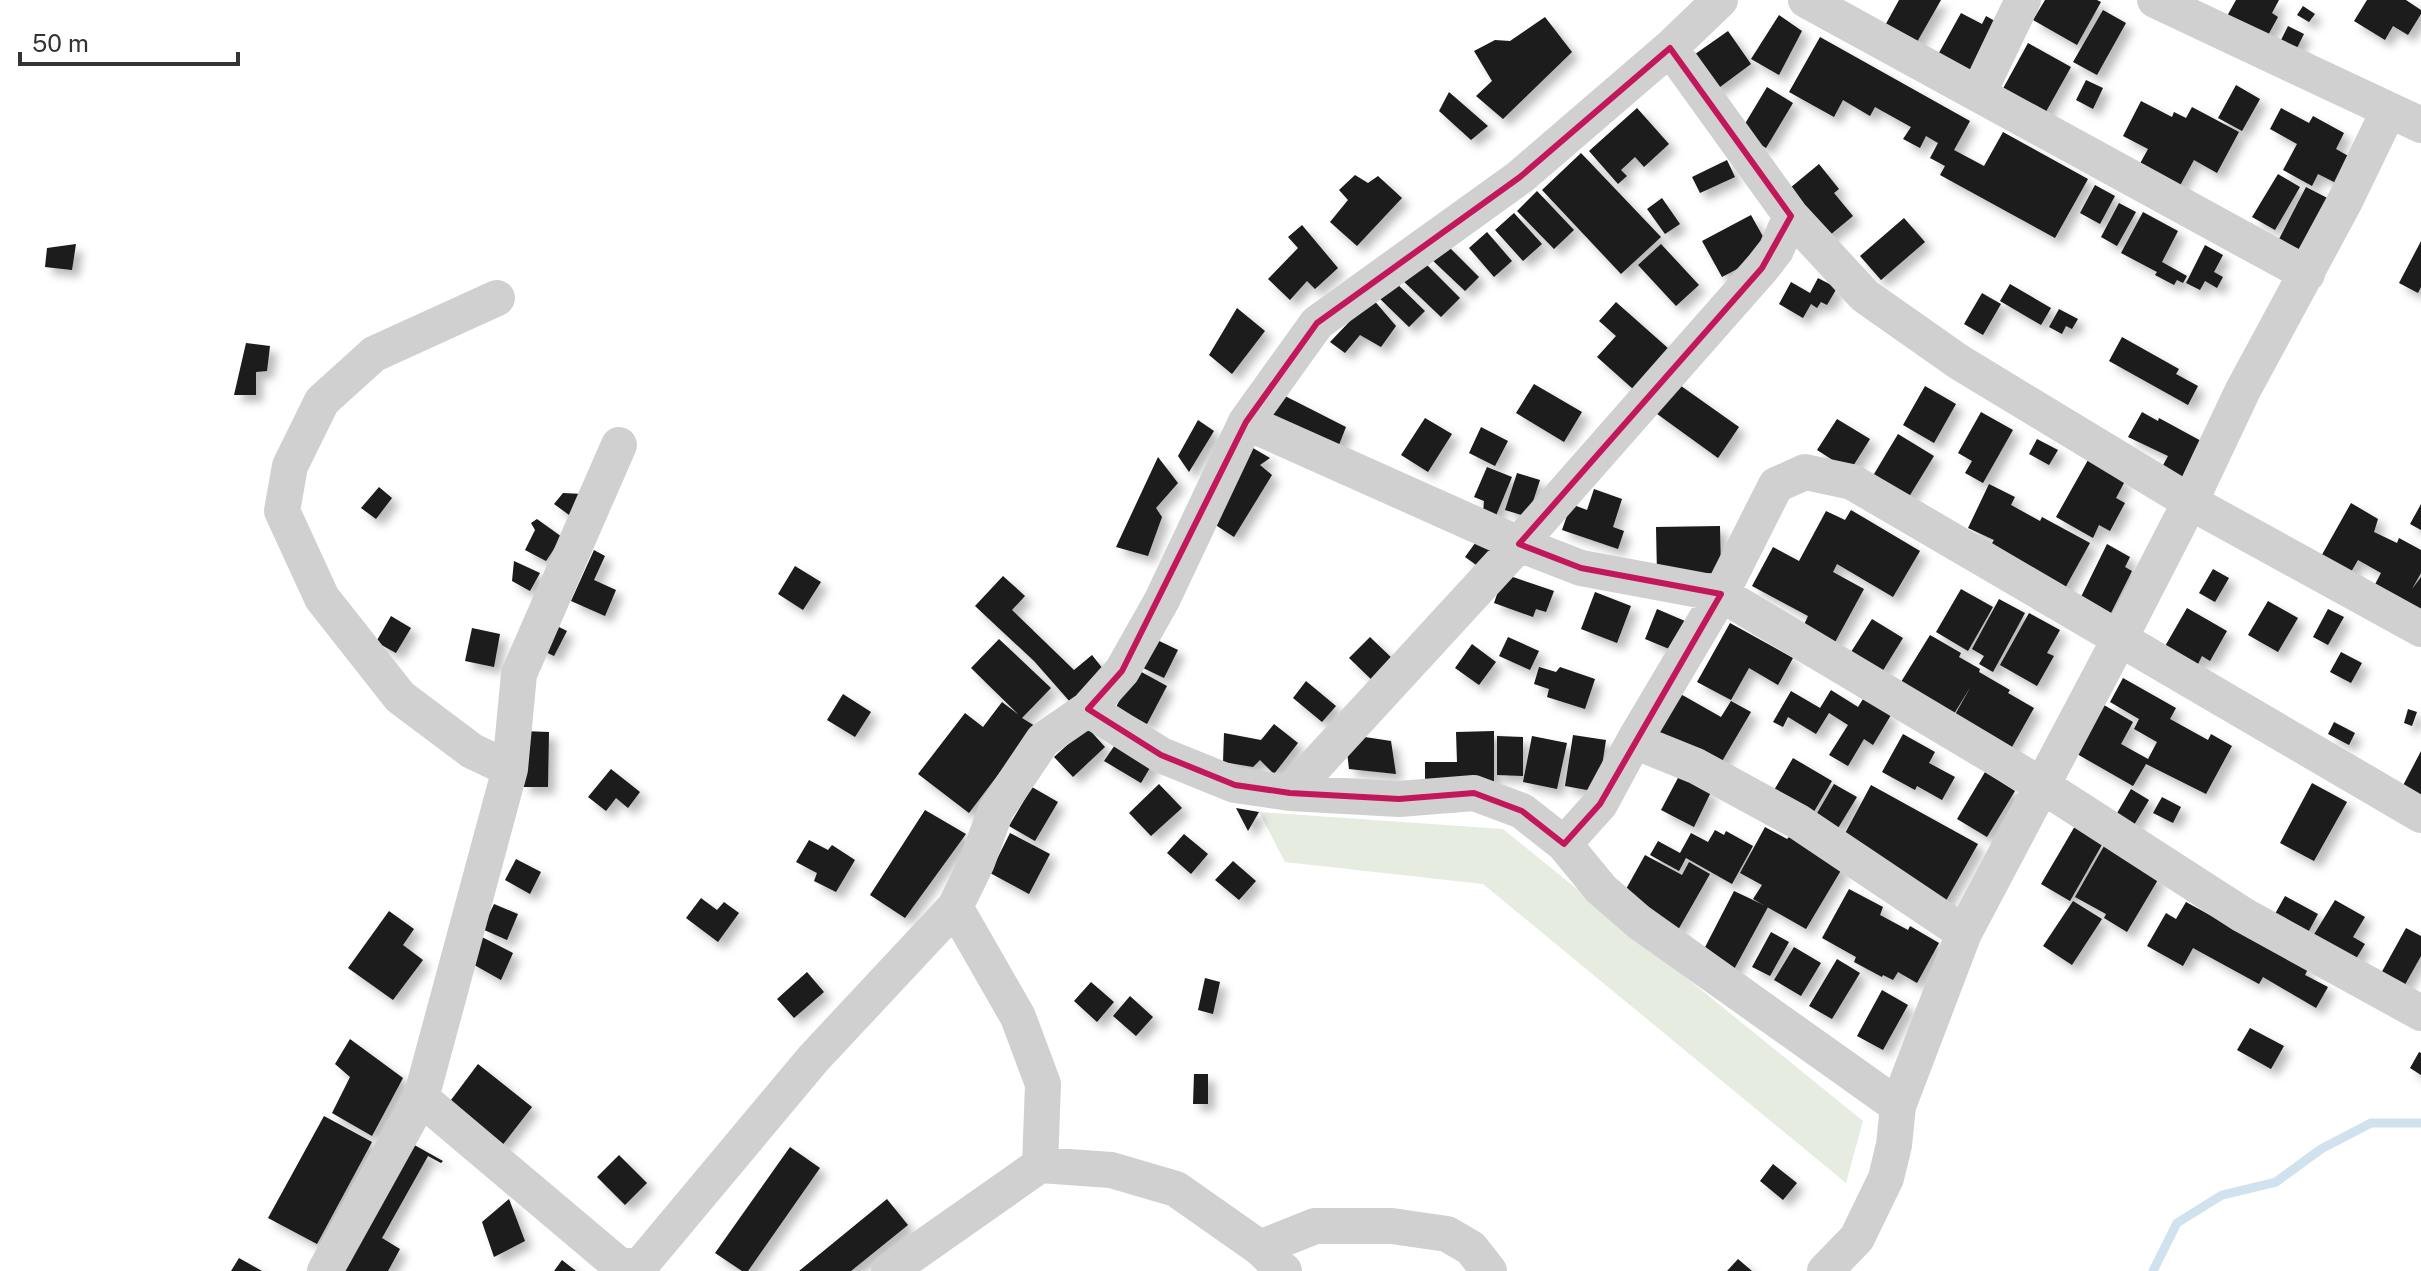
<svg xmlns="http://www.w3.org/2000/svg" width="2421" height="1271" font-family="'Public Sans',sans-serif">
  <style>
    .green { fill: #e6ecdf }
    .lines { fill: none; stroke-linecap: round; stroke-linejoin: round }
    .stream { stroke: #cfe2ee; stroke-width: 9 }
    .building { fill: #1a1a1a; filter: url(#shadow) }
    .minor { stroke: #d0d0d0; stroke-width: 36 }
    .marked { fill: none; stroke: #c2185b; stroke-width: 6; stroke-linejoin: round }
  </style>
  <defs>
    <filter id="shadow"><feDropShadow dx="7" dy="7" stdDeviation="4" flood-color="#0004"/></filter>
  </defs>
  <rect width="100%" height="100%" fill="#fff"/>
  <path class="green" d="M1259,812L1503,829L1863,1121L1846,1183L1483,884L1285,862Z"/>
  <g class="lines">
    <path class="stream" d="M2153,1271L2177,1223L2222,1195L2276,1182L2321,1149L2371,1123H2421"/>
  </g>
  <path class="building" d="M1899,0H1941L1913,49L1882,31Z
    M2045,0H2097L2101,2L2077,45L2033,20Z
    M2236,0H2279L2272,13L2278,17L2261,48L2222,25Z
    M2367,0H2406L2421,10V14L2408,35L2393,26L2385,40L2354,21Z
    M2303,6L2315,14L2309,22L2297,15Z
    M2103,10L2126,23L2097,75L2073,62Z
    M1961,13L1982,24L1986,16L2002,25L1971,81L1935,60Z
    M1779,15L1802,31L1779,75L1751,59Z
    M1545,17L1572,52L1503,119L1476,96L1492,81L1474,51L1495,40L1510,41Z
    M2288,26L2304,34L2295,52L2279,44Z
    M1728,31L1751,64L1716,90L1691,57Z
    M1820,37L1970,121L1954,150L1984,166L2003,132L2088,179L2055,238L1940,175L1945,166L1930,158L1938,143L1926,136L1920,148L1903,139L1911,127L1875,107L1870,116L1843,100L1834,117L1789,92Z
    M2028,43L2071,67L2043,117L2000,94Z
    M2086,80L2103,88L2093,109L2076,100Z
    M2236,85L2260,99L2242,131L2218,118Z
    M1767,87L1793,103L1766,148L1740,132Z
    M1449,92L1488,126L1471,140L1439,111Z
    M2141,101L2172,117L2174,112L2186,118L2192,107L2239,132L2217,173L2194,160L2177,191L2137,169L2148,149L2123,136Z
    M1637,108L1669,144L1644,167L1635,157L1621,170L1627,176L1618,184L1589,151Z
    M2281,108L2309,123L2313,116L2344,133L2336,149L2350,157L2336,183L2318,174L2312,186L2283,170L2297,144L2270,129Z
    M1581,153L1661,237L1621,274L1542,190Z
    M1727,160L1735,177L1700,193L1692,177Z
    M1819,164L1839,189L1834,193L1853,216L1824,240L1784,193Z
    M2278,174L2300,187L2275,230L2252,217Z
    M1355,175L1368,183L1378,176L1402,198L1357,246L1330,222L1348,200L1339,190Z
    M2095,185L2115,196L2100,224L2080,213Z
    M2306,187L2337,203L2310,257L2278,241Z
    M1537,191L1574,230L1554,249L1517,211Z
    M1662,198L1680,224L1665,234L1647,209Z
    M2119,203L2136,212L2117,246L2101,237Z
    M2143,212L2178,231L2162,262L2187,276L2183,283L2177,280L2174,285L2155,275L2157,272L2121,253Z
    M1514,213L1542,244L1523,261L1495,230Z
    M1751,215L1771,251L1722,277L1702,241Z
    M1904,218L1925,242L1881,280L1860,256Z
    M1302,225L1338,268L1315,289L1307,281L1290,300L1268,279L1298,248L1288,237Z
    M1487,232L1512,261L1494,277L1469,248Z
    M2421,241V287L2418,293L2399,283Z
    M1444,242L1479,277L1465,291L1429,257Z
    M76,244L72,270L45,267L47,248Z
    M1661,244L1699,285L1676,306L1638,265Z
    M2205,245L2223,255L2214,272L2223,277L2217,288L2205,281L2200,290L2186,283Z
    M1420,258L1460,298L1441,317L1400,278Z
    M1818,278L1837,288L1827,305L1821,302L1817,308L1811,304L1803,318L1779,304L1791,282L1810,293Z
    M1393,280L1425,311L1409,327L1377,296Z
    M2010,284L2051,308L2041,325L2000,301Z
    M1982,293L2001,304L1983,335L1964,324Z
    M1372,298L1396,326L1381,347L1360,335L1345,353L1330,342Z
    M1616,302L1669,349L1633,389L1597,357L1616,336L1599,321Z
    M1237,308L1265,331L1232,374L1209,355Z
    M2059,309L2078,319L2072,329L2066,326L2062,334L2049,327Z
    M2122,337L2179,369L2176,374L2198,386L2188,405L2109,361Z
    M246,343L270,346L267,371L256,372V395H234Z
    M1674,381L1739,427L1718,458L1653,411Z
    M1534,384L1582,412L1564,442L1516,413Z
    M1925,386L1956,404L1934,443L1903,425Z
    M1285,396L1346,427L1335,455L1269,421Z
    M1981,412L2013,430L1983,483L1965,473L1972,461L1958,453Z
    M2142,412L2158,421L2159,418L2203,442L2181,480L2161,469L2168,456L2128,437Z
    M1425,418L1452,434L1428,472L1401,455Z
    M1837,419L1870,439L1850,471L1817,450Z
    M1198,420L1214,431L1189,472L1178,456Z
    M1481,427L1508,441L1495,466L1469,453Z
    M1898,434L1934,456L1907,500L1871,479Z
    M2037,439L2058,450L2049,465L2029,454Z
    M1253,448L1270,458L1260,465L1272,475L1234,537L1214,524Z
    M1158,457L1178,483L1156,508L1162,517L1148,556L1116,547Z
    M2088,460L2125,481L2116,498L2125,503L2110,531L2099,525L2093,538L2056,517Z
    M1487,467L1512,477L1495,518L1483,513L1484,501L1474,497Z
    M1517,473L1540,480L1528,517L1505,510Z
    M1989,484L2015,497L2011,505L2040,521L2042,517L2090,543L2059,599L1985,555L1994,540L1968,528Z
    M379,487L392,498L376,519L361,508Z
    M1594,489L1622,499L1613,527L1624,531L1618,549L1562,530L1571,504L1587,510Z
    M563,493L583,494L576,520L554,504Z
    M2351,503L2378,519L2374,532L2397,543L2399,538L2421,550V573L2412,589L2421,577V612L2372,590L2381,573L2358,560L2348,577L2319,560Z
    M2421,504V530L2410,524Z
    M1851,510L1920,551L1893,597L1837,564L1833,572L1864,589L1834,644L1803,627L1808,616L1752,586L1773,547L1799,561L1826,511L1845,520Z
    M537,519L562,537L546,561L525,550L535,530L531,523Z
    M1720,526L1721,573L1657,574L1656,527Z
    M1478,539L1492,549L1479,567L1465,557Z
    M2107,544L2130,557L2125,567L2132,571L2109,617L2079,601Z
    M594,550L605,556L594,580L616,590L605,616L571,601Z
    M514,561L540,573L530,591L512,581Z
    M795,566L821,582L803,610L778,594Z
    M2213,569L2229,578L2215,602L2199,593Z
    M1504,574L1554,591L1546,612L1536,609L1533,617L1494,603Z
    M1003,576L1025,596L1012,610L1074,670L1092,655L1107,674L1071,703L1034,661L975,606Z
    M1961,589L1993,607L1968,651L1936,632Z
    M1595,592L1631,606L1617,643L1581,629Z
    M1999,599L2025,613L1993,672L1979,664L1984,656L1972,649Z
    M2268,601L2298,618L2278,652L2248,635Z
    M2187,608L2227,631L2210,661L2202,656L2197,666L2164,648Z
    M1657,609L1692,624L1679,653L1645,639Z
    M2328,609L2344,617L2328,645L2313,637Z
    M2029,613L2060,630L2047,653L2054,656L2037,686L2000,665Z
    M391,616L411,628L396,653L376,642Z
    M1872,619L1903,638L1882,672L1851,652Z
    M551,623L567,631L554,656L537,648Z
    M1730,623L1793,658L1778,685L1749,668L1731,700L1697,682Z
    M472,628L500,634L494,667L465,661Z
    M1930,635L1961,653L1959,657L1980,669L1979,672L2010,690L2008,693L2034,708L2008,754L1951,722L1971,686L1949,722L1901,682Z
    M1370,637L1396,662L1375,683L1349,658Z
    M1508,637L1539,651L1530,670L1499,656Z
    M1153,638L1178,650L1164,678L1139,666Z
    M999,639L1051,688L1022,718L1035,726L969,813L918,774L965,713L983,727L1002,702L1019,715L971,668Z
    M1472,644L1496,662L1479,685L1455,668Z
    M2341,652L2362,663L2351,683L2330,672Z
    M1539,667L1556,672L1560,667L1595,679L1585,709L1547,697L1549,689L1534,684Z
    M1136,669L1167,686L1147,724L1116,707Z
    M2123,678L2176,708L2170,719L2208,740L2211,734L2232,746L2206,794L2146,764L2133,786L2077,754L2104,705L2133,722L2121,744L2148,759L2157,742L2134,729L2139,719L2110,702Z
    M1306,681L1336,706L1322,722L1293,698Z
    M1831,690L1858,707L1863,699L1891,715L1873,745L1864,739L1848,766L1829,755L1848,725L1829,713L1816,734L1788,717L1783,727L1773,722L1791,691L1820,708Z
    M1677,692L1721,717L1731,701L1751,712L1718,768L1655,732Z
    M843,694L871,712L855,737L827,720Z
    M2408,709L2417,712L2412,726L2404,723Z
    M2334,722L2355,733L2349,745L2328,734Z
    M1274,724L1298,743L1274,774L1260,760L1253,767L1223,762L1224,733L1261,740Z
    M1087,727L1105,747L1073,777L1054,757Z
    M523,731L549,732L548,787H523Z
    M1494,731V781H1425V762H1457L1456,732Z
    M1345,734L1391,741L1396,774L1349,769Z
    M1903,734L1935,752L1929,763L1955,777L1942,800L1917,786L1915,790L1882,772Z
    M1573,735L1606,740L1598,792L1565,786Z
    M1497,736L1523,737V776L1497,775Z
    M1532,736L1567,743L1557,789L1523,782Z
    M1119,739L1154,761L1141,783L1104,761Z
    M2421,751V800L2398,795Z
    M1793,758L1832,781L1809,820L1770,797Z
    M611,769L640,792L628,808L616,798L606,811L588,797Z
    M1985,772L2015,791L1987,837L1957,819Z
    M1679,776L1711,792L1694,827L1661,810Z
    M2312,783L2347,802L2314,861L2280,843Z
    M1159,784L1182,808L1151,836L1129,813Z
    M1834,784L1857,797L1838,828L1816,815Z
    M1871,785L1978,844L1943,906L1842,839Z
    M1032,787L1058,802L1035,841L1009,826Z
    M2131,789L2149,800L2131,830L2113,820Z
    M2162,797L2181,807L2173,823L2153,813Z
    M1236,808L1259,812L1248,831Z
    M925,810L966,834L905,918L870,895Z
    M2075,826L2103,843L2070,901L2041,884Z
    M1765,827L1787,839L1790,836L1843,867L1806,929L1753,899L1762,885L1740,873Z
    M1715,830L1724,835L1726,831L1753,846L1732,884L1686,858L1679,871L1650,855L1658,841L1680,853L1691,833L1708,842Z
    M1010,833L1050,854L1029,894L990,873Z
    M1184,834L1208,854L1191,874L1167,853Z
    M809,840L828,850L832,845L855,860L836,892L814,881L817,873L796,862Z
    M2104,846L2159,878L2127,932L2104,918L2106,914L2075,897Z
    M1645,855L1682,875L1689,862L1710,874L1678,930L1621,898Z
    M516,859L541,872L530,894L505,880Z
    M1233,861L1256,881L1239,900L1215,880Z
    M1849,889L1883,907L1880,915L1908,930L1910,926L1939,943L1917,983L1898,972L1893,980L1883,975L1882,977L1854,962L1856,957L1822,938Z
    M1734,891L1768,907L1732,973L1701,955Z
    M2285,896L2318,914L2304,940L2271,921Z
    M701,898L717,910L724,902L739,913L718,942L686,918Z
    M2335,900L2365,917L2353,937L2365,944L2354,962L2313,936Z
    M2073,901L2102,919L2072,965L2043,946Z
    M2186,902L2308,969L2305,975L2328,987L2316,1008L2263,977L2259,984L2193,948L2183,966L2147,946L2166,913L2176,919Z
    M494,904L518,914L507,940L482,929Z
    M389,911L414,929L403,945L423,960L393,1000L348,968Z
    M2406,928L2421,936V956L2402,990L2379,977Z
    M1771,932L1789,942L1770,976L1752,967Z
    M480,936L513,953L501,980L469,962Z
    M1794,947L1821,963L1801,996L1774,980Z
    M1837,959L1860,973L1832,1019L1809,1006Z
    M807,972L824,992L794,1018L777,999Z
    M1205,978L1220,982L1213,1014L1198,1010Z
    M1091,982L1114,1002L1097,1022L1074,1001Z
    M1882,990L1908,1005L1883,1050L1857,1036Z
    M1130,996L1153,1017L1136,1036L1113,1016Z
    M2250,1028L2284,1046L2271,1069L2237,1050Z
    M350,1039L403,1078L372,1136L332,1113L350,1077L335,1064Z
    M2419,1052L2421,1053V1075L2410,1068Z
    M478,1064L532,1107L501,1147L448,1104Z
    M1194,1074H1208V1104H1193Z
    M324,1116L372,1142L317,1244L268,1218Z
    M409,1142L443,1161L441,1163L428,1156L382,1238L400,1249L388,1271H341Z
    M790,1147L820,1168L748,1271H742L715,1253Z
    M619,1155L647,1183L625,1205L597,1177Z
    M1773,1164L1797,1183L1783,1200L1760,1181Z
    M509,1199L525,1241L494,1257L482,1222Z
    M887,1199L908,1225L851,1271H799Z
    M239,1258L262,1271H231Z
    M1738,1259L1752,1271H1727Z
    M562,1260L576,1271H554Z"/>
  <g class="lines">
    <path class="minor" d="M1806,0L2307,274
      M2155,0L2421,125
      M1670,48L1791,216L1865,296L1959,362L2190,502L2421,629
      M1978,94L2023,0
      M497,298L374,354L322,401L290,466L282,511L322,598L400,697L472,751L510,769
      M1246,422L1519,544L1581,568L1721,594L2043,786L2243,915L2421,1013
      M1088,709L1161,755L1235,785L1290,793L1399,799L1474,793L1522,811L1564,844L1601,889L1639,922L1898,1106
      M1634,741L1696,766L1797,821L1964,933
      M1290,793L1519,544L1762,268L1776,250L1791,216
      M1564,844L1600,804L1634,741L1721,594L1776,485L1805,472L1852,482L2421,815
      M955,907L1018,1017L1043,1084L1040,1165
      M421,1098L620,1266
      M1260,1248L1315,1226H1392L1447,1234L1471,1248L1489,1271
      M325,1271L421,1098L510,769L519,674L619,445
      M616,1271L620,1266H640L813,1059L955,907L977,862L996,810L1043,740L1088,709L1122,671L1162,600L1246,422L1317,323L1520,177L1670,48L1720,0
      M889,1271L1040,1165L1111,1170L1176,1189L1260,1248L1284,1271
      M1825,1271L1857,1238L1886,1178L1894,1145L1898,1106L1964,933L2119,640L2190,502L2243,390L2345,201L2389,110"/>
  </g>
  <path class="marked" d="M1670,48L1791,216L1762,268L1519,544L1581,568L1721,594L1600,804L1564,844L1522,811L1474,793L1399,799L1290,793L1235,785L1161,755L1088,709L1122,671L1246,422L1317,323L1520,177Z"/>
  <path d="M20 52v12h218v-12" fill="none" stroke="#333333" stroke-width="4"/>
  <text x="32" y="52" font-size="24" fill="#333333" stroke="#ffffff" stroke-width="6" paint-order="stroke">50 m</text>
</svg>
